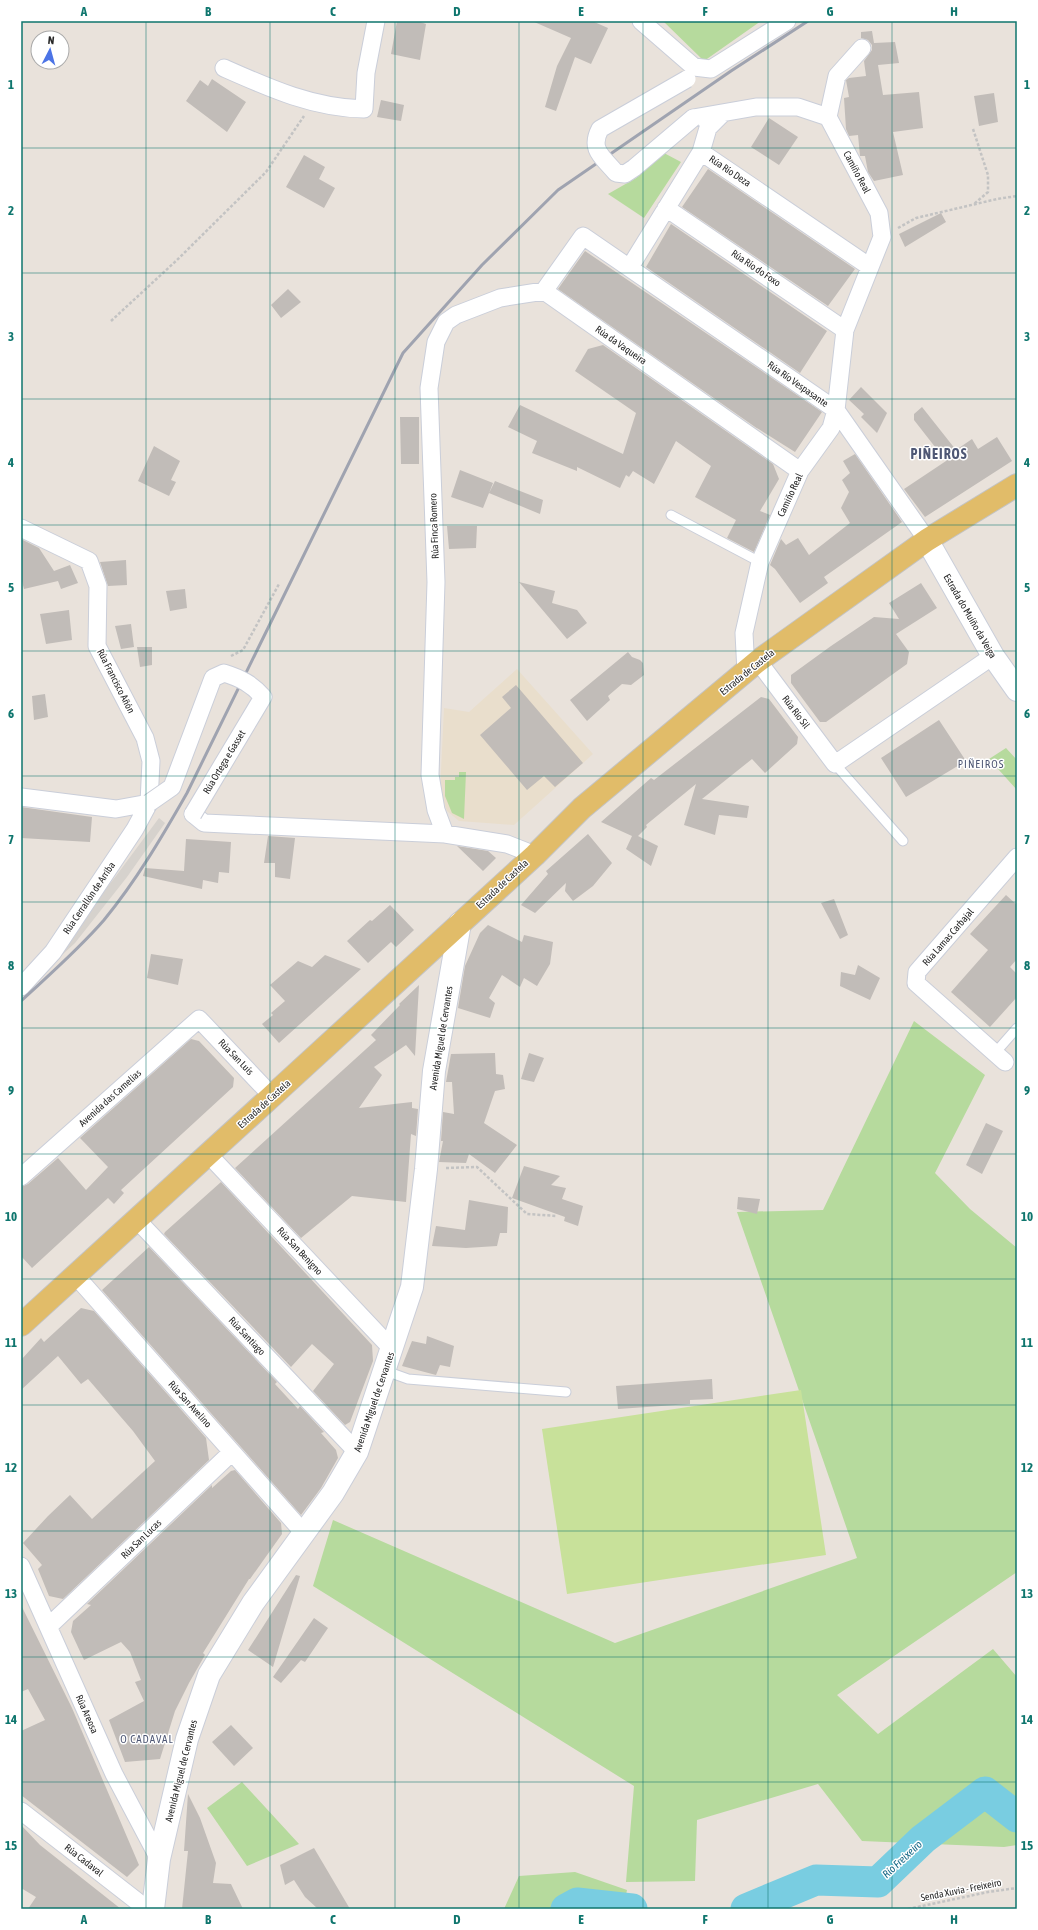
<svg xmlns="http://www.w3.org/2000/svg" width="1038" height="1930" font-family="'Asap Condensed',sans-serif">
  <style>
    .education { fill: #e9decc }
    .green { fill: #b6da9d }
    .pitch { fill: #c8e19a }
    .plaza { fill: #d6d2cd }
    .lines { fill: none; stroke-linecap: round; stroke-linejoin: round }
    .river { stroke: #79cde1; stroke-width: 31 }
    .building { fill: #c1bcb8 }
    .service-casing { stroke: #caced9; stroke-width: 11 }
    .minor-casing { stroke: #caced9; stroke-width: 19 }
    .tertiary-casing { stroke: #caced9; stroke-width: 24 }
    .primary-casing { stroke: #c3c3c3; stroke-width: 24 }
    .path { stroke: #c3c3c3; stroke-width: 2.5; stroke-dasharray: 3 2; stroke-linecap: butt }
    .service { stroke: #fff; stroke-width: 9 }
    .minor { stroke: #fff; stroke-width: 17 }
    .tertiary { stroke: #fff; stroke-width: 22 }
    .primary { stroke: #e1bc69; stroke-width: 22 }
    .rail { stroke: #9fa3b0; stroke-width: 3 }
    .minor-bridge-casing { stroke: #caced9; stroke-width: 19; stroke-linecap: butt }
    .minor-bridge { stroke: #fff; stroke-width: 17 }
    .grid { fill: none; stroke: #0f766e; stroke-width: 1; stroke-opacity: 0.55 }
    .labels { text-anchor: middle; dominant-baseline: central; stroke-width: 3; stroke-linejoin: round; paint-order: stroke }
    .street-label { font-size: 10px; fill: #282828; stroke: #fff }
    .neighbourhood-label { font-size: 11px; letter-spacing: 1px; fill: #4e5774; stroke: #fff }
    .water-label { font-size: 11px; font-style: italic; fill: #1b6c89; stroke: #fff }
    .district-label { font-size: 14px; font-weight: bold; letter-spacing: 1px; fill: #4e5774; stroke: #fff }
    .neatline { fill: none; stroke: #0f766e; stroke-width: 1.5 }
    .grid-label { font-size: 13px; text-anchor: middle; font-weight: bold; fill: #0f766e }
  </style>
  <rect width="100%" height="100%" fill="#e9e2db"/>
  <path class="education" d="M517,669L593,754L514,825L459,821L447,811L440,792L444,708L469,712Z"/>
  <path class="green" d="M663,21H761L704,61Z
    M664,153L681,162L644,218L608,194L636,178Z
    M1006,748L1017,760V790L989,759Z
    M459,772H466L464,819L452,813L445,796V780H455V777H459Z
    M914,1021L985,1075L935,1173L970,1209L1017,1248V1572L837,1695L878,1734L993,1649L1017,1677V1845L1004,1847L862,1841L818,1784L697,1820L695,1881L626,1882L634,1786L313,1586L333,1520L615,1643L857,1558L737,1212L823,1210Z
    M242,1782L299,1844L247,1866L207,1808Z
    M575,1872L627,1890L623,1909H504L519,1876Z"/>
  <path class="pitch" d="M801,1390L826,1555L567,1594L542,1429Z"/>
  <path class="plaza" d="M159,818L165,823L127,877L75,943L51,965L86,914L116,876Z"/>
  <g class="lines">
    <path class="river" d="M566,1909L577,1903L632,1909
      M746,1909L816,1880L878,1882L923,1839L985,1792L1017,1817"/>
  </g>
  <path class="building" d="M397,21H417L426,24L420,60L391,54Z
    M532,21H592L608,28L591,64L575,57L556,111L545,107L557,66L571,38Z
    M872,31L874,43L895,42L899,63L878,65L883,95L919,92L923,128L893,132L903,175L874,181L868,172L865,156H860L858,135L849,136L846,129L844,98L849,97L846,80L849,78L866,76L864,61L872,50V45L868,40L861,38V32Z
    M212,79L246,102L227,132L186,101L200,80L208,86Z
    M994,93L998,122L979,126L974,96Z
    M381,100L404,105L401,121L377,117Z
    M769,118L798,137L779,165L751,147Z
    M304,155L325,167L319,179L335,188L324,208L286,187Z
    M708,169L855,269L828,306L682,207Z
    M941,213L946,222L905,247L899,234Z
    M671,224L827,331L800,373L646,267Z
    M585,251L822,412L795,452L757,428L758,429L558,289Z
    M288,289L301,302L281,318L271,305Z
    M603,345L773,464L779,479L760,511L770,515L754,552L727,538L736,520L695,497L711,466L676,441L654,484L633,471L629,477L626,475L620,488L577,467V471L532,453L537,441L508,427L520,405L623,454L636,413L575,371L588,349Z
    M861,387L887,413L877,433L861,417L864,414L849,400Z
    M922,407L956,450L972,439L978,449L997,437L1012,461L925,517L904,489L946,461L914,420V414Z
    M400,417H419V464H401Z
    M154,446L180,461L171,480L176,482L169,496L138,481Z
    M855,454L902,522L824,577L828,583L800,603L775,569L770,565L781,539L786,545L798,538L809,555L850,523L841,508L849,492L842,480L850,473L843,461Z
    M460,470L493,483L483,508L451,497Z
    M495,481L543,500L540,514L489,493Z
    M447,526H477L476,548L449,549Z
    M21,539L39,548L54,571L70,565L78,583L61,589L58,581L24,589L21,577Z
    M126,560L127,585L108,586L100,562Z
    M519,582L555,591L552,603L577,610L587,623L567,639Z
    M921,583L937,608L896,634L909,652L907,664L826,722H820L791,683V675L831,646L874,617L899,619L889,603Z
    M185,589L187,608L170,611L166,591Z
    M69,610L72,640L46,644L40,614Z
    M131,624L134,647L121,649L115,626Z
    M137,647H152V665L140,667Z
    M628,652L632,657L640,660L643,663L644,675L631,685L622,684L608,696L610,700L587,721L570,700Z
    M516,685L583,763L555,787L544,776L527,790L480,735L511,708L502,697Z
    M45,694L48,717L34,720L32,696Z
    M761,697L769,699L798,737L797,744L765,773L752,759L702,799L749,806L747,818L719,815L715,835L684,825L696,784L646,825L647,827L638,836L658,846L651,866L626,849L632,836L601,822L651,778L654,780Z
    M939,720L966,761L906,797L881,758Z
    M21,807L92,817L90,842L21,838Z
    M588,834L612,863L593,886L573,901L565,891L566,883L535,913L521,905L548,874L546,871Z
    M268,836L295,838L290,879L275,877V863H264Z
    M186,839L231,842L229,873L219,872L218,883L203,880L202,889L143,876L145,868L184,871Z
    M457,846L488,851L496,858L483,871Z
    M1006,895L1017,905V959L1010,967L1017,974V997L990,1027L951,992L988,950L970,934Z
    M834,899L848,935L840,939L821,903Z
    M390,905L414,930L396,947L391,942L368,963L347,941L370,920L372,921Z
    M488,925L522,942L524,935L553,942L550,964L537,986L524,978L520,987L502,975L489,998L495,1003L490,1018L458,1008L465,966L480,933Z
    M151,954L183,959L178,985L147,978Z
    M325,955L361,969L279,1043L262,1024L273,1015L271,1013L285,1001L270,985L298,961L312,967Z
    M858,965L880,978L870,1000L840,986L841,972L855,975Z
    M419,985L415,1056L406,1045L374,1067L382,1075L359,1108L412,1102V1108L418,1109L416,1136L411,1134L406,1202L352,1196L301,1238L235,1168L376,1040L371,1035L400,1005L399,1004Z
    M191,1039L199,1041L234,1078L233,1087L121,1190L124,1193L114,1204L108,1198L32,1268L21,1256V1187L28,1184L58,1158L86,1190L108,1167L80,1138Z
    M495,1053L496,1074L503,1075L505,1089L495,1091L484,1123L517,1145L495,1173L469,1154L466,1163L439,1162L443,1141H441L443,1112L454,1114L452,1082H446L451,1054Z
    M529,1053L544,1058L534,1082L521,1079Z
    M986,1123L1003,1131L982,1174L966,1165Z
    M524,1166L560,1176L551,1185L566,1188L562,1199L583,1206L578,1226L564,1221L565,1217L512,1198Z
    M221,1182L372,1345L373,1361L350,1422L345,1425L313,1391L334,1364L312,1344L291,1367L164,1234L165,1232Z
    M738,1197L760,1199L757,1214L737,1209Z
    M469,1200L508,1207L507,1233H500L497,1246L466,1248L432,1246L436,1226L465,1230Z
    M149,1247L277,1382L275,1384L298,1409L300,1406L324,1432L321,1433L336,1450L338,1458L321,1488L301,1515L102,1290Z
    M81,1308L94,1311L206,1438L209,1460L63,1599L49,1596L38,1569L42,1565L23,1543L48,1516L70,1495L92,1519L155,1461L133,1431L88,1379L81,1384L58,1356L21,1390V1360L41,1338L44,1342Z
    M427,1336L454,1346L450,1367L440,1365L436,1375L402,1366L412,1341L426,1344Z
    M712,1379L713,1399L690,1400V1404L618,1409L616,1386Z
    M235,1470L281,1523L282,1534L250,1579H249L203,1653L205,1655L189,1683L175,1711L160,1759L125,1762L109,1720L144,1701L135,1682L141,1680L130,1652L121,1642L84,1660L71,1632L73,1621L91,1605L87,1604L212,1485V1488L231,1471Z
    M296,1575L300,1576L273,1667L248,1650Z
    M21,1605L72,1708L139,1865L127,1877L21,1795V1731L45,1720L28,1689L21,1692Z
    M314,1618L328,1628L305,1662L301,1660L281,1683L273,1677Z
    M231,1725L253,1748L234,1766L212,1742Z
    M188,1794L200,1818L216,1863L213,1883L231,1884L243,1909H182L188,1851H184Z
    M21,1825L40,1845L121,1909H28L36,1897L21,1888Z
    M314,1848L350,1909H318L305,1897L294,1880L285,1885L280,1865Z"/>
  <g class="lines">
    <g class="service-casing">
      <path id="service" d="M671,515L760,562
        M835,764L903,841
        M995,1053L1017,1028
        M383,1370L408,1379L566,1392"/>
    </g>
    <g class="minor-casing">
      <path id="minor" d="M641,21L694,67
        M694,67L711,69L787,21
        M224,68C269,88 313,108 364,109L366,73L376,21
        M828,117L837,76L862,48
        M693,118L756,107H798L828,117L879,213L882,237L845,330L836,410L831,428L800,471L760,562L744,633L746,672
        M701,152L708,128L723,113
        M666,208L845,330
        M630,267L701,152L870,267
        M800,471L544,291L583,236L836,410L927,540
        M21,528L89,561L98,586L97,646L145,738L151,761L149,803L135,829L53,952L21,987
        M758,661L835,764L993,656
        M21,797L116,809L149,803
        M193,814L204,823L445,834L507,844L535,855
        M445,834L436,810L430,775L436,582L429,388L436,342L446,322L456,315L500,298L544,291
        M1005,1062L916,983L917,972L1017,857
        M208,1154L392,1349
        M21,1177L199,1019L272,1096
        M137,1220L357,1452
        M76,1276L303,1532
        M21,1566L114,1774L159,1859
        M49,1626L232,1452
        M21,1811L147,1909"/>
    </g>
    <g class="tertiary-casing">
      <path id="tertiary" d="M927,540L993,656L1017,690
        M153,1909L159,1859L187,1739L209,1675L253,1603L333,1493L357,1452L412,1287L426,1169L434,1071L460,923"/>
    </g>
    <g class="primary-casing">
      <path id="primary" d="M21,1325L272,1096L535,855L582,808L758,661L927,540L1017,485"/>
    </g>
    <path class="path" d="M973,129L988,175V192L974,204
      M898,228L916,218L997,199L1017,196
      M111,321L177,260L266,172L304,116
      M231,656L243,650L279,584
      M446,1168L477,1167L527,1214L557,1216
      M908,1909L988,1892L1017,1888"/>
    <use href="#service" class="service"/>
    <use href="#minor" class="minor"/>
    <use href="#tertiary" class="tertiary"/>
    <use href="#primary" class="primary"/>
    <path class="rail" d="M21,1001C49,975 79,949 104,920C136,881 162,837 187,793L403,353L482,265L558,190L731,71L808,21"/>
    <g class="minor-bridge-casing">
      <path id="minor-bridge" d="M687,79L600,129C589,150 603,157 616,173L625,174L634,168L693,118
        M149,803L172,787L213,678L224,673C240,678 252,684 263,697L193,814"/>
    </g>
    <use href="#minor-bridge" class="minor-bridge"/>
  </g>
  <path class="grid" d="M146,21V1909M270,21V1909M395,21V1909M519,21V1909M643,21V1909M768,21V1909M892,21V1909M21,148H1017M21,273H1017M21,399H1017M21,525H1017M21,651H1017M21,776H1017M21,902H1017M21,1028H1017M21,1154H1017M21,1279H1017M21,1405H1017M21,1531H1017M21,1657H1017M21,1782H1017"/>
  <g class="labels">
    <g class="street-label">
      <text transform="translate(730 171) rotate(34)">Rúa Río Deza</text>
      <text transform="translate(857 172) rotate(62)">Camiño Real</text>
      <text transform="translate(756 268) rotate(34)">Rúa Río do Foxo</text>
      <text transform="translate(621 345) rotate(35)">Rúa da Vaqueira</text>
      <text transform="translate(798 384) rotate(35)">Rúa Río Vespasante</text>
      <text transform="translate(790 495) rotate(-65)">Camiño Real</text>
      <text transform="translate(434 526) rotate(-92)">Rúa Finca Romero</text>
      <text transform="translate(970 616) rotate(60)">Estrada do Muíño da Veiga</text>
      <text transform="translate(747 672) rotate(-39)">Estrada de Castela</text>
      <text transform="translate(116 681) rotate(63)">Rúa Francisco Añón</text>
      <text transform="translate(796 712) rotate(53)">Rúa Río Sil</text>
      <text transform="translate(224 762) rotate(-59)">Rúa Ortega e Gasset</text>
      <text transform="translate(502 884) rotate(-43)">Estrada de Castela</text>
      <text transform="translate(89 898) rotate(-56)">Rúa Cerrallón de Arriba</text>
      <text transform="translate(948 937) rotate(-49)">Rúa Lamas Carbajal</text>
      <text transform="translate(441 1038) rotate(-81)">Avenida Miguel de Cervantes</text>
      <text transform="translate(236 1057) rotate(46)">Rúa San Luís</text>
      <text transform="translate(110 1098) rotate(-42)">Avenida das Camelias</text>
      <text transform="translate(264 1104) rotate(-42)">Estrada de Castela</text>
      <text transform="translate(300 1251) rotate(47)">Rúa San Benigno</text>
      <text transform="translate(247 1336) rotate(47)">Rúa Santiago</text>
      <text transform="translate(374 1402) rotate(-71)">Avenida Miguel de Cervantes</text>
      <text transform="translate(190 1404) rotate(48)">Rúa San Avelino</text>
      <text transform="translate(141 1539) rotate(-44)">Rúa San Lucas</text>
      <text transform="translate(87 1714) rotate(66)">Rúa Areosa</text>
      <text transform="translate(181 1771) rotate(-76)">Avenida Miguel de Cervantes</text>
      <text transform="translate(84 1860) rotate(38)">Rúa Cadaval</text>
      <text transform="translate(961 1890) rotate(-11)">Senda Xuvia - Freixeiro</text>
    </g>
    <g class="neighbourhood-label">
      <text x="981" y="764">PIÑEIROS</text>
      <text x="147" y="1739">O CADAVAL</text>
    </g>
    <g class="water-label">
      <text transform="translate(902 1859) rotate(-43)">Río Freixeiro</text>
    </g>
    <g class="district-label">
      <text x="939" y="454">PIÑEIROS</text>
    </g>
  </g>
  <rect width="1038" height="1930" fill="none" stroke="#ffffff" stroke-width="44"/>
  <g transform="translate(50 50) rotate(6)"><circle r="19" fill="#ffffff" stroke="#a9a9a9"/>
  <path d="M0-3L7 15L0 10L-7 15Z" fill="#4c74e6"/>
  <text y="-6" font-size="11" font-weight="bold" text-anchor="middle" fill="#282828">N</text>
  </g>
  <rect x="22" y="22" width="994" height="1886" class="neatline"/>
  <g class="grid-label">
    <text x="84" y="16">A</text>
    <text x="208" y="16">B</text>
    <text x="333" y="16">C</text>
    <text x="457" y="16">D</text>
    <text x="581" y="16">E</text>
    <text x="705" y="16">F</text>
    <text x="830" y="16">G</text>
    <text x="954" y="16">H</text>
    <text x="11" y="89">1</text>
    <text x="1027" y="89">1</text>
    <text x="11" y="215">2</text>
    <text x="1027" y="215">2</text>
    <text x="11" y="341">3</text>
    <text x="1027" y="341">3</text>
    <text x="11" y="467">4</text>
    <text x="1027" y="467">4</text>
    <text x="11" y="592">5</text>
    <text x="1027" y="592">5</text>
    <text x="11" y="718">6</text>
    <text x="1027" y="718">6</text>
    <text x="11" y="844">7</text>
    <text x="1027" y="844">7</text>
    <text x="11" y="970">8</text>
    <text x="1027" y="970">8</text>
    <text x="11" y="1095">9</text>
    <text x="1027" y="1095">9</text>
    <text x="11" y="1221">10</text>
    <text x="1027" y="1221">10</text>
    <text x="11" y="1347">11</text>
    <text x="1027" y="1347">11</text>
    <text x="11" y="1472">12</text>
    <text x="1027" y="1472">12</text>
    <text x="11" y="1598">13</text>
    <text x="1027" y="1598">13</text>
    <text x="11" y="1724">14</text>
    <text x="1027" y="1724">14</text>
    <text x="11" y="1850">15</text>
    <text x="1027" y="1850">15</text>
    <text x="84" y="1924">A</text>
    <text x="208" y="1924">B</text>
    <text x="333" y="1924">C</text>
    <text x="457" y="1924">D</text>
    <text x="581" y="1924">E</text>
    <text x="705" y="1924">F</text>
    <text x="830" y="1924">G</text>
    <text x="954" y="1924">H</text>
  </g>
</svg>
